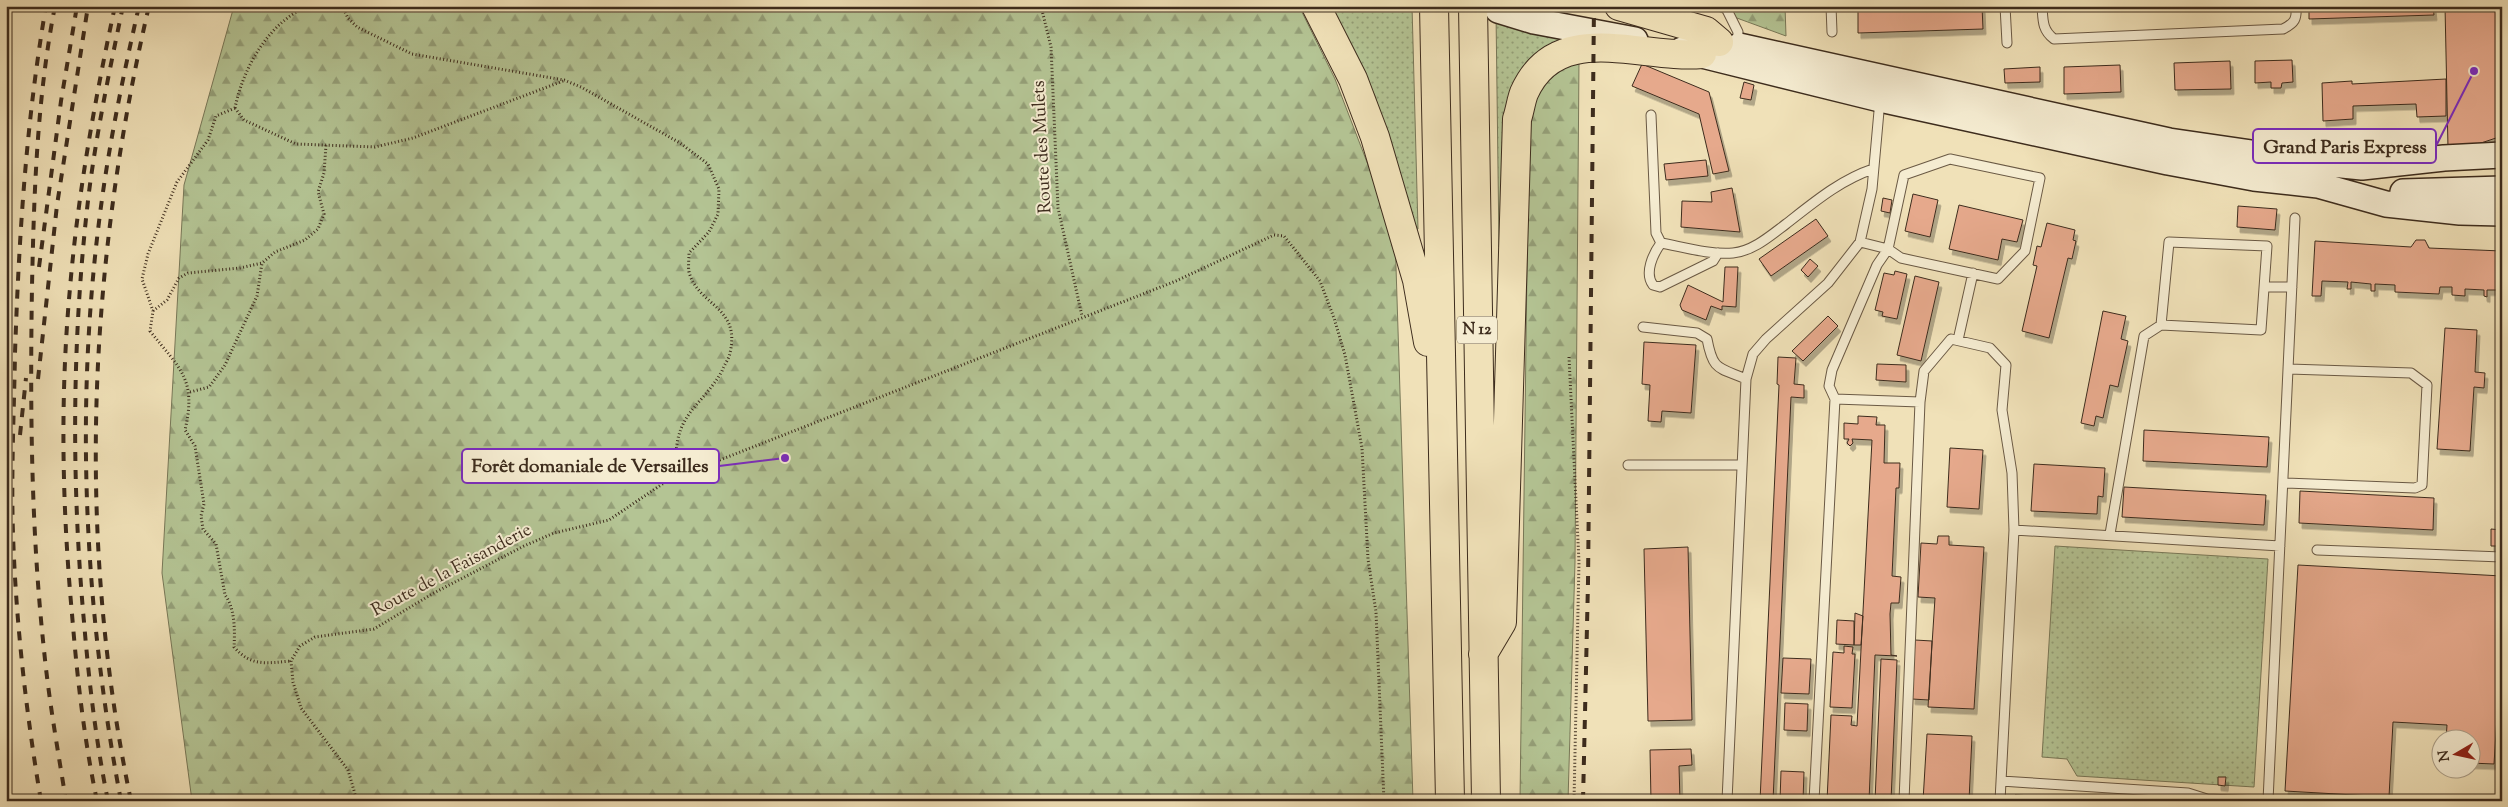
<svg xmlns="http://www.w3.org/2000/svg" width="2508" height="807" font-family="'Sorts Mill Goudy',serif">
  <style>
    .green { fill: url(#green-dots); stroke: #787858 }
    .forest { fill: url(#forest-firs); stroke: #787858 }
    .building { fill: #e6a98c; stroke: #3d2c1d; filter: url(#shadow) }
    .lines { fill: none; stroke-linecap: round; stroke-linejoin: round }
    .service-casing { stroke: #6a5944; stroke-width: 11 }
    .secondary-casing { stroke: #3d2c1d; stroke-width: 28 }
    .trunk-casing { stroke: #3d2c1d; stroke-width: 30 }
    .path { stroke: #3d2c1d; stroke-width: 3; stroke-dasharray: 1 2.5; stroke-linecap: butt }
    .service { stroke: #f5ecd1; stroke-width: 9 }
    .secondary { stroke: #f5ecd1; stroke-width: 25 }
    .trunk { stroke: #f0e1b8; stroke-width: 28 }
    .rail { stroke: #3d2c1d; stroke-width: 4; stroke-dasharray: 9 9; stroke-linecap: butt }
    .labels { text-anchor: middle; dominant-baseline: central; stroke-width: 4; stroke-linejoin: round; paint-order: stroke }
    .shield { fill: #f5ecd1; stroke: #746653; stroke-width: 1 }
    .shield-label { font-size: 16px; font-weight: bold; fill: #3d2c1d }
    .street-label { font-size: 18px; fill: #3d2c1d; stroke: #f5ecd1 }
    .leader { fill: none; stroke: #7b2cbf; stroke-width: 2 }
    .callout-dot { fill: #7b2cbf; stroke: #f5ecd1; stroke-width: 2 }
    .callout { fill: #f5ecd1; stroke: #7b2cbf; stroke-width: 2 }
    .callout-label { font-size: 19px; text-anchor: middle; font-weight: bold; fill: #3d2c1d }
  </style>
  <defs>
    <pattern id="green-dots" width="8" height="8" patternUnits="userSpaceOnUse" patternTransform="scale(1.25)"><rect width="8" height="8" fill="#b4c494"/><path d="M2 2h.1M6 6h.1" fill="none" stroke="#949f78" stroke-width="1.8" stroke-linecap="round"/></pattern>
    <pattern id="forest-firs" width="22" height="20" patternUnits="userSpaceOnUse" patternTransform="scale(1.25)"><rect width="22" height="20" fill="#b4c494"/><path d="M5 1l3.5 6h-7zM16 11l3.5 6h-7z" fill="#949f78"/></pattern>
    <filter id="shadow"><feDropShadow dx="3" dy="5.5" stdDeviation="0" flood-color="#0004"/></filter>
  </defs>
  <rect width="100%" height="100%" fill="#f0e1b8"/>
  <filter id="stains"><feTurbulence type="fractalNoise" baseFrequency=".004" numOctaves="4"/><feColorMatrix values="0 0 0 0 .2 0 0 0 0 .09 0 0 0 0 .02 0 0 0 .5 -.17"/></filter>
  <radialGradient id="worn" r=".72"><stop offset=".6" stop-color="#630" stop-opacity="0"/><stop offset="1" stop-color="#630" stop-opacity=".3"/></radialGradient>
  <path class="green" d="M1331,6H1412L1418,229L1414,231L1375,96Z
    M1496,13L1580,33L1537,54L1527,67L1504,247H1499Z
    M2055,546L2268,559L2254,787L2077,776L2067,759L2042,757Z"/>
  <path class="forest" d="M234,6H1299L1335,79L1395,235L1413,801H192L162,573L184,185Z
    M1704,6H1785L1786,36Z
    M1579,59L1575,562L1568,801H1520L1529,116C1540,79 1548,77 1579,59Z"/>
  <path class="building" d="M1858,6H1982L1983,29L1858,33Z
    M2309,6H2433L2434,15L2309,19Z
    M2445,6H2502V136L2463,149L2448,148Z
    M2292,60L2293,82L2282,83L2281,88H2271V82L2255,83V61Z
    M2230,61L2231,89L2175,90L2174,63Z
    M1642,64L1709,92L1729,171L1713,174L1699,114L1632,86Z
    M2120,65L2121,92L2064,94V67Z
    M2040,67V82L2005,83L2004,69Z
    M2446,79V116L2417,117L2416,104L2353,106V119L2323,121L2322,83L2352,81V84Z
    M1744,82L1754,85L1751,100L1740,98Z
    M1706,160L1708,176L1666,180L1664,164Z
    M1732,188L1740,232L1681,227L1682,201L1712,202L1711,192Z
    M1913,194L1938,200L1930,237L1905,231Z
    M1883,198L1892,200L1890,213L1881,211Z
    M1959,205L2023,220L2017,242L2002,239L1998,260L1949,249Z
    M2238,206L2277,209L2275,230L2237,227Z
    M1816,219L1828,236L1771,276L1759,259Z
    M2047,223L2075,230L2073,240L2076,241L2072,259L2068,258L2049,338L2022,331L2037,266L2033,265L2037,246L2041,247Z
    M2416,240H2425L2429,248L2502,251V290H2487V297L2484,296V290L2465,289V296L2452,295V287H2440L2439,294L2395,292V285L2375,284V291H2371V284L2351,282V289H2347L2348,282L2322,281L2321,296H2312L2315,241L2411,247Z
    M1810,259L1818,266L1808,277L1801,270Z
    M1725,267H1738L1736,307L1722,306V310L1711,306L1706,320L1682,310L1680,305L1688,285L1723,302Z
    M1895,271L1907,274L1897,319L1882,316L1883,312L1875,310L1884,273L1894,275Z
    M1915,276L1939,282L1921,361L1897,355Z
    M2103,311L2126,316L2121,339L2128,341L2118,387L2110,385L2103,418L2096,416L2094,426L2081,423Z
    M1828,316L1838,326L1803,361L1792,351Z
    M2445,328L2477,330L2475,372L2485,373L2484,388L2474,387L2470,451L2437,449Z
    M1644,342L1696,345L1691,413L1662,411L1661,422L1648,421L1650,385L1642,384Z
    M1778,357L1796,358L1794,384L1804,385V398L1791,397L1773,801H1760L1779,385L1777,384Z
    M1877,364L1906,365V382L1876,380Z
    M1858,416L1877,417L1876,425H1885L1884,463H1900L1899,488H1896L1892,576L1901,577L1899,603H1891L1890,614L1891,655L1897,656L1875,655L1869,801H1827L1831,715L1852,716L1851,725L1857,726L1872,440L1852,439L1853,443L1850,446L1847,443L1849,439H1844V423L1858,424Z
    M2144,430L2269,437L2267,467L2143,461Z
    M2498,438H2502V456H2497Z
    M1950,448L1983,450L1979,509L1947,507Z
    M2034,464L2105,468L2103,497L2098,496L2097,514L2031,511Z
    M2124,487L2266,495L2264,525L2122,517Z
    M2300,491L2434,498L2433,530L2299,523Z
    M2491,529L2502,530V546H2491Z
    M1938,536H1949V545L1984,547L1974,709L1928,707L1935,598L1918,597L1921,543L1937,544Z
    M1688,547L1692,720L1648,721L1644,549Z
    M2298,565L2502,576V637L2494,764L2470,763V740H2446L2447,725L2393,722L2389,797L2285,791Z
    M1855,613L1863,616L1861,645H1854Z
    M1837,620L1854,621V645L1836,644Z
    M1915,640L1932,641L1929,700L1912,699Z
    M1844,646L1853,647L1852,654H1855L1852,708L1830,707L1833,652L1844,653Z
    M1783,658L1811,659L1809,694L1781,693Z
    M1881,659L1897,660L1891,801H1875Z
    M1785,703L1808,704L1807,731L1784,730Z
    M1927,734L1972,736L1969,801H1923Z
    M1691,749L1692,765L1679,766L1680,801H1651L1650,750Z
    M1781,771L1804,772L1803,801H1780Z
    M2218,777H2226L2225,786L2218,785Z
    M2015,795L2118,801H2015Z"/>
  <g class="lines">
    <g class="service-casing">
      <path id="service" d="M1725,6L1738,32L1737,45
        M1831,6L1832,32
        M2005,6L2007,43
        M2042,6C2043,20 2042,30 2054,39L2283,29C2295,23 2297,19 2296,6
        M1651,115L1656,233L1661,243C1683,247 1710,255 1733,253C1753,251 1770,236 1786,224C1813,203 1840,180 1873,169
        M1950,159L2040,178L2025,251L1998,279L1901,258L1888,249L1904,175Z
        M1661,243C1653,254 1644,273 1653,285L1660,287L1713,261L1718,253
        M2264,287H2292
        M1643,327L1697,333L1707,339C1713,371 1718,367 1746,379
        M1958,340L1973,273
        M1835,399L1829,386L1832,370L1877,265L1888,249L1860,242
        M1628,465H1742
        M2284,483L2415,488L2422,485L2427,385L2411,373L2289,369
        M2014,530L2280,546
        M2110,534L2144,336L2161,325L2261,330L2267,246L2169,242L2161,325
        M2317,550L2502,557
        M2001,781L2188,793L2207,799
        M1727,801L1746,379L1753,354L1766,339L1828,283L1860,242L1872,189L1880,100
        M1814,801L1835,399L1920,402
        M1904,801L1920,402L1924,371L1951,339L1990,348L2006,365L2002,410L2012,473L2014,530L2000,801
        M2206,801L2207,799L2260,801
        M2268,801L2295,218"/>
    </g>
    <g class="secondary-casing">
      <path id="secondary" d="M1498,10L1534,21L1635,40
        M1739,46L2169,141L2312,162L2362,167L2444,158L2502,155
        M1682,50L1880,99L2168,162L2254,178L2318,185L2386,204L2460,212L2502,213
        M2403,192L2502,189"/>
    </g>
    <g class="trunk-casing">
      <path id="trunk" d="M1316,6L1353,79L1375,137L1417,280L1428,342
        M1434,6L1450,801
        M1473,6L1486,801
        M1619,6L1706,31L1719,42
        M1483,654L1502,622L1517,119C1520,110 1521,101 1524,93C1557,18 1642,60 1702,54"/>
    </g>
    <path class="path" d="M342,6L348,18L357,27L412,54L564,80L581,87L680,143L708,164L719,189L718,214L709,232L689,253C689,259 688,267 689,272C698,306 741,306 730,353C729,359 724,365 722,371C703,405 677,412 676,456L686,468
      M1041,6L1051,47L1058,208L1082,316
      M235,108L216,116L208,140L177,182L148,254L142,279L153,311L150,331C180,369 197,379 185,430L195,446L204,504L201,516L203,529L216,544L225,595C235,608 235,631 234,647C251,667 267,663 291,661
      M235,108L244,120L296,144L375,147L413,138L563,81
      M235,108C243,68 269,21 309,6
      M153,311L167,300L179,278L188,273L240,268L262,263L275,252L305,240L318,229L324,214L318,192L324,173L326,145
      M1569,357L1579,562L1574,801
      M190,392L209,387L225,365L257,296L262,263
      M686,468L702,467L1176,281L1274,235L1284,236L1320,281L1334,318L1345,355L1362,448L1368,559L1376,612L1384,801
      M357,801L348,770L301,708L293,682L291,661L300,646L315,637L374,629L432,594L524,546L554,533L609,520L686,468"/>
    <use href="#service" class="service"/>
    <use href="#secondary" class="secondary"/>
    <use href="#trunk" class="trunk"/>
    <path class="rail" d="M55,6C37,98 34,192 32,286C30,407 31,529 44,650C49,701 58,751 66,801
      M39,267L61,101L77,6
      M38,379L57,205L88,6
      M20,435L26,378
      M41,801C26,712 16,623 13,534C11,474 14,413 15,353C19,237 26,122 46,6
      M97,801C84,739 77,676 72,614C62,505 60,396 70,288C78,193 95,99 115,6
      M108,801C96,742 89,682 84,622C71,479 72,334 89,192C97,130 110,68 123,6
      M121,801C83,601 74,394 103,192C112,129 125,68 139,6
      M131,801C76,538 88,267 149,6
      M1583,801L1588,582L1594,6"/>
  </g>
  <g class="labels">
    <rect class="shield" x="1457" y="316.5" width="40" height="27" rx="4"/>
    <g class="shield-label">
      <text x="1477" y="330">N 12</text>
    </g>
    <g class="street-label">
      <text transform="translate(1043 147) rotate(-93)">Route des Mulets</text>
      <text transform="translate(452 571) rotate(-28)">Route de la Faisanderie</text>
    </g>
  </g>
  <path class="leader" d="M2474 71L2436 146M785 458L719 466"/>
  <g class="callout-dot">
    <circle cx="2474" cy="71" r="5"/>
    <circle cx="785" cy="458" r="5"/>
  </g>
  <g class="callout">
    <rect x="2253" y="129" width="183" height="34" rx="5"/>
    <rect x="462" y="449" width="257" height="34" rx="5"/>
  </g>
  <g class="callout-label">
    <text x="2345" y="153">Grand Paris Express</text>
    <text x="590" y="472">Forêt domaniale de Versailles</text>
  </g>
  <rect width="2508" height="807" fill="none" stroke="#f0e1b8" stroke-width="25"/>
  <rect x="8" y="8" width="2493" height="792" fill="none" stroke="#3d2c1d" stroke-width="2.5"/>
  <rect x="12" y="12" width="2483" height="782" fill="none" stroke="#3d2c1d"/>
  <g transform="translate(2456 754) rotate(261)"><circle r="24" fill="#f5ecd1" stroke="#ab9f89"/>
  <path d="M0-4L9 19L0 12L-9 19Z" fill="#8f2418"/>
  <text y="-8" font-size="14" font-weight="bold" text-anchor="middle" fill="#3d2c1d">N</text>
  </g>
  <rect width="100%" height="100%" filter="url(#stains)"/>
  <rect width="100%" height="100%" fill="url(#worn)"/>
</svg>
